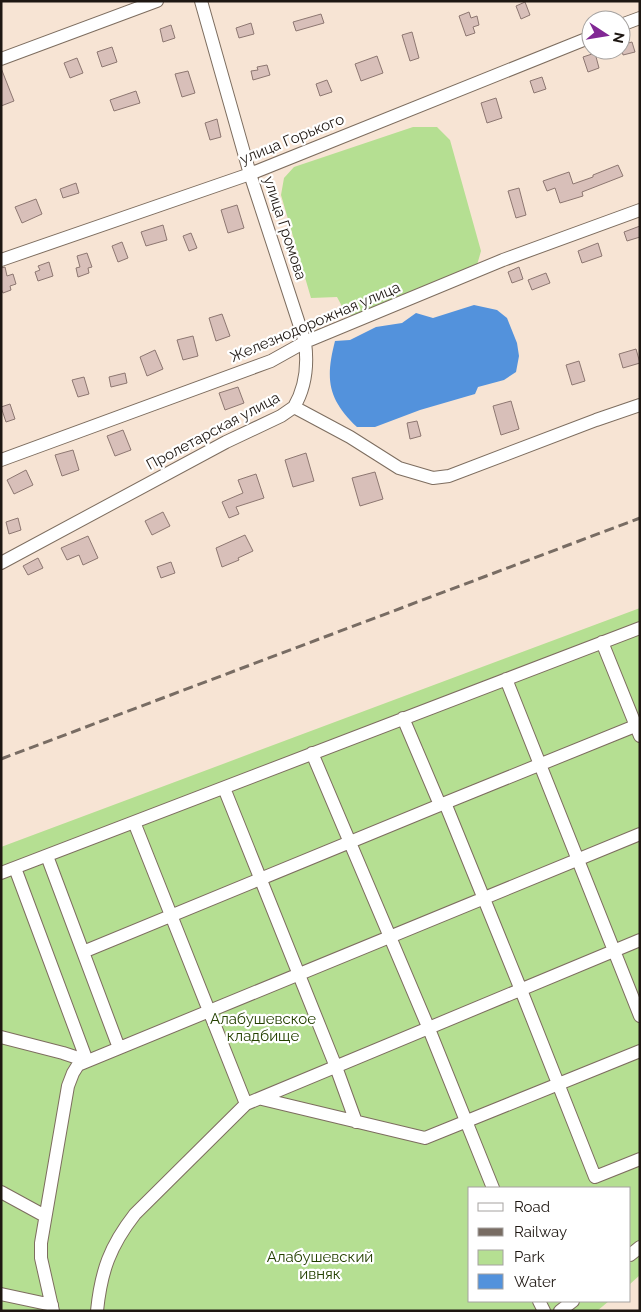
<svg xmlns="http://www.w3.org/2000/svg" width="641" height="1312" font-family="Raleway,sans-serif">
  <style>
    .green { fill: #b5df92 }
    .water { fill: #5392dc }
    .building { fill: #d8bfb9; stroke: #8d7771 }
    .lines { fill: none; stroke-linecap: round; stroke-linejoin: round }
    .minor-casing { stroke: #7d6d5f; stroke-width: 14 }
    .minor { stroke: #fff; stroke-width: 12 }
    .rail { stroke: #786c63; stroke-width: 3; stroke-dasharray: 10 5; stroke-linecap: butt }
    .labels { text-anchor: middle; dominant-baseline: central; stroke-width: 4.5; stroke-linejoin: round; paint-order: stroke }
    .street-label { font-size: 15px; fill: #1e1712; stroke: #fff }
    .park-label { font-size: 15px; fill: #244000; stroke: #fff }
  </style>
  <rect width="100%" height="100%" fill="#f7e4d4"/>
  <path class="green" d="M413,127H437L450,140L481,251L475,272L353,316L345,312L337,297L311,298L281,195L284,178L294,167Z
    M640,608V1275L630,1284V1188H470V1301H609L597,1311H1V847Z"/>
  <path class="water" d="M474,305L497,310L507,318L517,343L519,356L516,372L504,380L478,387L475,394L420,410L375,427H357C328,399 325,380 335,341L350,340L376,327L402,323L416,313L433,318Z"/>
  <path class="building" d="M525,2L530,15L521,19L516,6Z
    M469,12L471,18L477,16L479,25L473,27L475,33L466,36L459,16Z
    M321,14L324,23L296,31L293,22Z
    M251,23L254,34L239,38L236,28Z
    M171,25L175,38L163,42L160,29Z
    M412,32L419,58L410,61L402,35Z
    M632,42L635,52L623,55L621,45Z
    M112,47L117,62L102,67L97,52Z
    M595,53L599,68L588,72L583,57Z
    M377,56L383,73L361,81L355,64Z
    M77,58L83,73L70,78L64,63Z
    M267,65L270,75L253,80L251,71L258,70L257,67Z
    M1,68L14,101L1,106Z
    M188,71L195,93L182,97L175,74Z
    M542,77L546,89L534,93L530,81Z
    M327,80L332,92L320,96L316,84Z
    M136,91L140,103L114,111L110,100Z
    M496,98L502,118L487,123L481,103Z
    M217,119L221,137L210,140L205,123Z
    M618,165L623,176L582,192L583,196L560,203L555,188L547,191L543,181L569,172L573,184L593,177V175Z
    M76,183L79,193L63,198L60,189Z
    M519,188L526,215L516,218L508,191Z
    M36,199L42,214L22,223L15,207Z
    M237,205L244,228L228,233L221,210Z
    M163,225L167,240L146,246L141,232Z
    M640,226V237L627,241L624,232Z
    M191,233L197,248L189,251L183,236Z
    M122,242L128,258L118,262L112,246Z
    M598,243L602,256L582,263L578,251Z
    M87,253L92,267L88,268L89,273L78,277L76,268L80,267L77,256Z
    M49,262L53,276L38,281L35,272L40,270L38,266Z
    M5,267L7,276L13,274L16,284L10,286L11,290L3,293L1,289V268Z
    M519,267L523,279L512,283L508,272Z
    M546,273L550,283L532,290L528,280Z
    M222,314L230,336L216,341L209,318Z
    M193,336L198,356L183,360L177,340Z
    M636,349L640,363L623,368L619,354Z
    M155,350L163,369L147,376L140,357Z
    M579,361L585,381L572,385L566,365Z
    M125,373L127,383L111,387L109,377Z
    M84,377L89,394L78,397L72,380Z
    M238,387L244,403L225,410L219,393Z
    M511,401L519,429L501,435L493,406Z
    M10,404L15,419L6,422L1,407Z
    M417,421L421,436L410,439L407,423Z
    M123,430L131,450L115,456L107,436Z
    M73,450L79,470L62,476L55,455Z
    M306,453L314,481L293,487L285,460Z
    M26,470L33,485L14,494L7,480Z
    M375,472L383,499L360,506L352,478Z
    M256,474L264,498L236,507L239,514L229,518L222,502L243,493L238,480Z
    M163,512L170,526L152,535L145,521Z
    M18,518L21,530L9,534L6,522Z
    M245,535L253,551L238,558L239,560L222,567L216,548Z
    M88,536L98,558L83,565L79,555L67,560L61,548Z
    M38,558L43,568L28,575L23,566Z
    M171,562L175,573L161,578L157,567Z"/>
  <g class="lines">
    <g class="minor-casing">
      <path id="minor" d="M201,1L250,174L305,342C308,365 306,387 294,407
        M621,25L640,18
        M1,59L157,1
        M1,260L250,174L591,37
        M1,460L271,361L305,342L503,260L640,210
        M1,563L226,442L281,416L294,407L350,437L399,468L433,478L449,476L596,420L640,405
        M602,642L640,736
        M506,679L640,1016
        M403,718L440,805
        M312,753L429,1029L493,1188
        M224,788L336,1067L356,1122
        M445,803L521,990L595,1177L640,1159
        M134,822L246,1104
        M47,856L119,1048
        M15,868L87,1061
        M1,873L640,628
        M83,952L440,805L640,724
        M1,1037L63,1053L87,1061
        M262,1099L425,1138L640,1051
        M1,1192L45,1216
        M630,1255L640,1247
        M1,1294L52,1305
        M539,1301L544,1311
        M53,1311L41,1258V1243L68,1086L73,1073L78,1065L640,834
        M97,1311C101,1271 110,1246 135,1214L246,1104L640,940
        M560,1311L573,1301"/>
    </g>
    <use href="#minor" class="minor"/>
    <path class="rail" d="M1,759L640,518"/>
  </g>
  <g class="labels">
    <g class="street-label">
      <text transform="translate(292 139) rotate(-22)">улица Горького</text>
      <text transform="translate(285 228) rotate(72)">улица Громова</text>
      <text transform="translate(315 322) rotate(-23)">Железнодорожная улица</text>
      <text transform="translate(213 431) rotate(-28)">Пролетарская улица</text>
    </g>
    <g class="park-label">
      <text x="263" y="1019">Алабушевское<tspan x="263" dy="17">кладбище</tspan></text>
      <text x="320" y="1257">Алабушевский<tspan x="320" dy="17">ивняк</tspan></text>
    </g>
  </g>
  <rect width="641" height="1312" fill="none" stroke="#1e1712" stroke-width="5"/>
  <rect x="468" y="1187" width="162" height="115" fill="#ffffff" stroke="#a5a2a0"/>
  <rect x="478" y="1203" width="25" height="8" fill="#ffffff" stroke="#a5a2a0"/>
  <text x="514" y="1212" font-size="15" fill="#1e1712">Road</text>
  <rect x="478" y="1228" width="25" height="8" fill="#786c63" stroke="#a5a2a0"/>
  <text x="514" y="1237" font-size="15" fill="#1e1712">Railway</text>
  <rect x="478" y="1250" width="25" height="15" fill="#b5df92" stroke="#a5a2a0"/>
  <text x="514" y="1262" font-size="15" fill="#1e1712">Park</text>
  <rect x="478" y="1274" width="25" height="15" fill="#5392dc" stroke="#a5a2a0"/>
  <text x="514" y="1287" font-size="15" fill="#1e1712">Water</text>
  <g transform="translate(606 35) rotate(102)"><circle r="24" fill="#ffffff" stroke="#a5a2a0"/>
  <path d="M0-4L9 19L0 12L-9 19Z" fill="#812794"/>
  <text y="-8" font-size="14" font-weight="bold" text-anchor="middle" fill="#1e1712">N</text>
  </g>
</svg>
